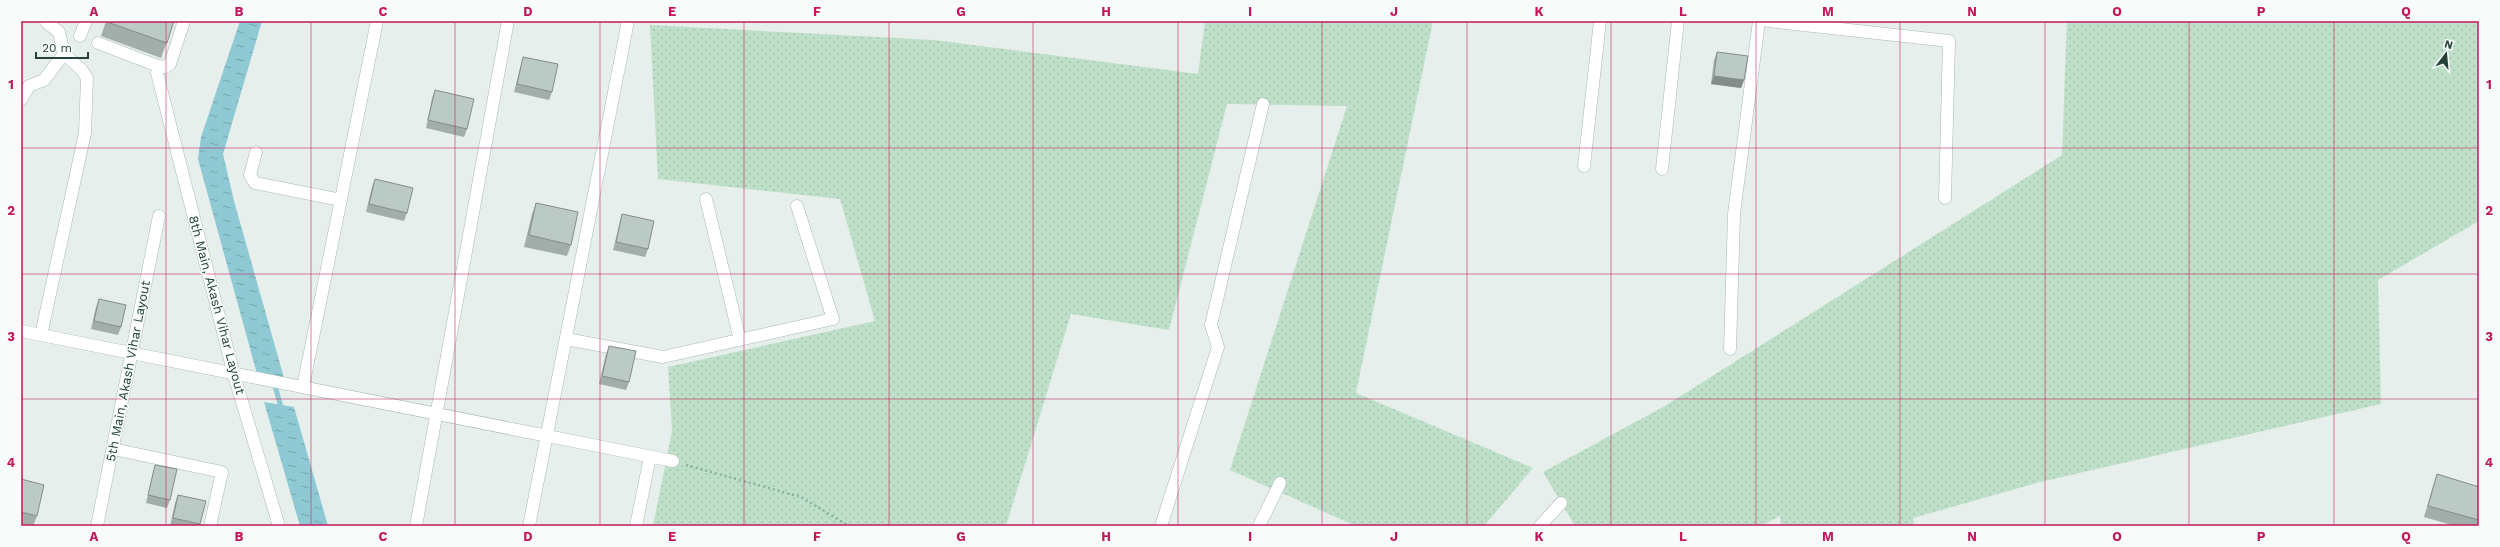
<svg xmlns="http://www.w3.org/2000/svg" width="2500" height="547" font-family="'Work Sans',sans-serif">
  <style>
    .grass { fill: url(#grass-dots) }
    .water { fill: url(#water-ripples) }
    .lines { fill: none; stroke-linecap: round; stroke-linejoin: round }
    .stream { stroke: #8ec9d4; stroke-width: 5 }
    .minor-casing { stroke: #a8b8b2; stroke-width: 13 }
    .path { stroke: #86b3a5; stroke-width: 2.5; stroke-dasharray: 2 3; stroke-linecap: butt }
    .minor { stroke: #fff; stroke-width: 12 }
    .wall { fill: #a1aea9 }
    .shaded-wall { fill: #838d89 }
    .building { fill: #bbcac4; stroke: #838d89 }
    .grid { fill: none; stroke: #c2185b; stroke-width: 1; stroke-opacity: 0.55 }
    .labels { text-anchor: middle; dominant-baseline: central; stroke-width: 3; stroke-linejoin: round; paint-order: stroke }
    .street-label { font-size: 13px; fill: #24423a; stroke: #f7fbf9 }
    .neatline { fill: none; stroke: #c2185b; stroke-width: 1.5 }
    .grid-label { font-size: 13px; text-anchor: middle; font-weight: bold; fill: #c2185b }
  </style>
  <defs>
    <pattern id="grass-dots" width="8" height="8" patternUnits="userSpaceOnUse"><rect width="8" height="8" fill="#bfe0c8"/><path d="M2 2h.1M6 6h.1" fill="none" stroke="#a4c1ad" stroke-width="1.8" stroke-linecap="round"/></pattern>
    <pattern id="water-ripples" width="26" height="14" patternUnits="userSpaceOnUse"><rect width="26" height="14" fill="#8ec9d4"/><path d="M2 4q2-2 4 0t4 0M15 11q2-2 4 0t4 0" fill="none" stroke="#74a5ad"/></pattern>
  </defs>
  <rect width="100%" height="100%" fill="#e6efeb"/>
  <path class="grass" d="M1205,21H1433L1356,393L1533,468L1484,526H1356L1230,470L1347,106L1227,104L1169,330L1071,314L1006,526H653L672,431L668,367L875,321L840,199L658,179L650,25L934,40L1198,74Z
    M2067,21H2479V221L2378,280L2381,404L2040,482L1913,518L1914,526H1781L1780,516L1761,526H1575L1543,472L1665,406L2062,155Z"/>
  <path class="water" d="M240,21H262L223,154L234,201L284,378L257,374L198,159L201,137Z
    M264,402L294,407L328,526H300Z"/>
  <g class="lines">
    <path class="stream" d="M274,382L282,411"/>
    <g class="minor-casing">
      <path id="minor" d="M1768,21L1949,41L1945,198
        M80,36L86,21
        M98,43L158,66L157,73L234,375L279,526
        M158,66L165,67L170,64L184,21
        M21,100L29,86L44,80L64,54
        M256,152L250,175L255,183L341,200
        M1584,166L1600,21
        M1662,169L1678,21
        M706,199L740,340
        M21,331L673,461
        M41,335L85,133L87,78L81,69L64,54L59,32L46,22
        M566,339L663,357L833,319L797,206
        M1730,349L1734,214L1759,21
        M303,387L377,21
        M113,449L222,472L210,526
        M97,526L159,216
        M416,526L508,21
        M529,526L628,21
        M636,526L650,457
        M1161,526L1218,347L1211,325L1263,104
        M1259,526L1280,483
        M1540,526L1561,503"/>
    </g>
    <path class="path" d="M686,465L801,497L849,526"/>
    <use href="#minor" class="minor"/>
  </g>
  <path class="wall" d="M106,21H174L161,58L101,36Z
    M1717,52L1744,80L1741,88L1711,84L1714,60Z
    M523,57L552,92L549,100L514,92L521,65Z
    M435,90L467,129L464,137L426,128L432,98Z
    M375,179L407,213L404,221L366,212L372,187Z
    M536,203L571,245L567,256L524,247L532,214Z
    M622,214L648,249L645,257L613,250Z
    M99,299L121,327L118,335L91,329L96,307Z
    M609,346L629,382L626,390L599,384L606,354Z
    M155,465L170,500L167,508L146,503L153,473Z
    M2437,474L2479,487V523L2478,526H2455L2424,517L2433,486Z
    M21,479L37,516L33,526H28L21,524Z
    M178,495L200,524V526H170L175,503Z"/>
  <path class="shaded-wall" d="M1714,76L1744,80L1741,88L1711,84Z"/>
  <path class="building" d="M107,21H174L167,43L107,22Z
    M1717,52L1748,56L1744,80L1714,76Z
    M523,57L558,64L552,92L517,84Z
    M435,90L474,99L467,129L428,120Z
    M375,179L413,188L407,213L369,204Z
    M536,203L578,212L571,245L529,235Z
    M622,214L654,221L648,249L616,242Z
    M99,299L126,305L121,327L94,321Z
    M609,346L636,351L629,382L602,376Z
    M155,465L177,469L170,500L148,495Z
    M2437,474L2479,487V520L2428,506Z
    M21,479L44,485L37,516L21,512Z
    M178,495L206,501L200,524L173,518Z"/>
  <path class="grid" d="M166,21V526M311,21V526M455,21V526M600,21V526M744,21V526M889,21V526M1033,21V526M1178,21V526M1322,21V526M1467,21V526M1611,21V526M1756,21V526M1900,21V526M2045,21V526M2189,21V526M2334,21V526M21,148H2479M21,274H2479M21,399H2479"/>
  <g class="labels">
    <g class="street-label">
      <text transform="translate(217 305) rotate(75)">8th Main, Akash Vihar Layout</text>
      <text transform="translate(128 371) rotate(-79)">5th Main, Akash Vihar Layout</text>
    </g>
  </g>
  <rect width="2500" height="547" fill="none" stroke="#f7fbf9" stroke-width="44"/>
  <g transform="translate(2446 54) rotate(16)" stroke="#f7fbf9" stroke-width="3" paint-order="stroke">
  <path d="M0-3L7 15L0 10L-7 15Z" fill="#24423a"/>
  <text y="-6" font-size="11" font-weight="bold" text-anchor="middle" fill="#24423a">N</text>
  </g>
  <path d="M36 52v6h52v-6" fill="none" stroke="#24423a" stroke-width="2"/>
  <text x="42" y="52" font-size="12" fill="#24423a" stroke="#f7fbf9" stroke-width="3" paint-order="stroke">20 m</text>
  <rect x="22" y="22" width="2456" height="503" class="neatline"/>
  <g class="grid-label">
    <text x="94" y="16">A</text>
    <text x="239" y="16">B</text>
    <text x="383" y="16">C</text>
    <text x="528" y="16">D</text>
    <text x="672" y="16">E</text>
    <text x="817" y="16">F</text>
    <text x="961" y="16">G</text>
    <text x="1106" y="16">H</text>
    <text x="1250" y="16">I</text>
    <text x="1394" y="16">J</text>
    <text x="1539" y="16">K</text>
    <text x="1683" y="16">L</text>
    <text x="1828" y="16">M</text>
    <text x="1972" y="16">N</text>
    <text x="2117" y="16">O</text>
    <text x="2261" y="16">P</text>
    <text x="2406" y="16">Q</text>
    <text x="11" y="89">1</text>
    <text x="2489" y="89">1</text>
    <text x="11" y="215">2</text>
    <text x="2489" y="215">2</text>
    <text x="11" y="341">3</text>
    <text x="2489" y="341">3</text>
    <text x="11" y="467">4</text>
    <text x="2489" y="467">4</text>
    <text x="94" y="541">A</text>
    <text x="239" y="541">B</text>
    <text x="383" y="541">C</text>
    <text x="528" y="541">D</text>
    <text x="672" y="541">E</text>
    <text x="817" y="541">F</text>
    <text x="961" y="541">G</text>
    <text x="1106" y="541">H</text>
    <text x="1250" y="541">I</text>
    <text x="1394" y="541">J</text>
    <text x="1539" y="541">K</text>
    <text x="1683" y="541">L</text>
    <text x="1828" y="541">M</text>
    <text x="1972" y="541">N</text>
    <text x="2117" y="541">O</text>
    <text x="2261" y="541">P</text>
    <text x="2406" y="541">Q</text>
  </g>
</svg>
